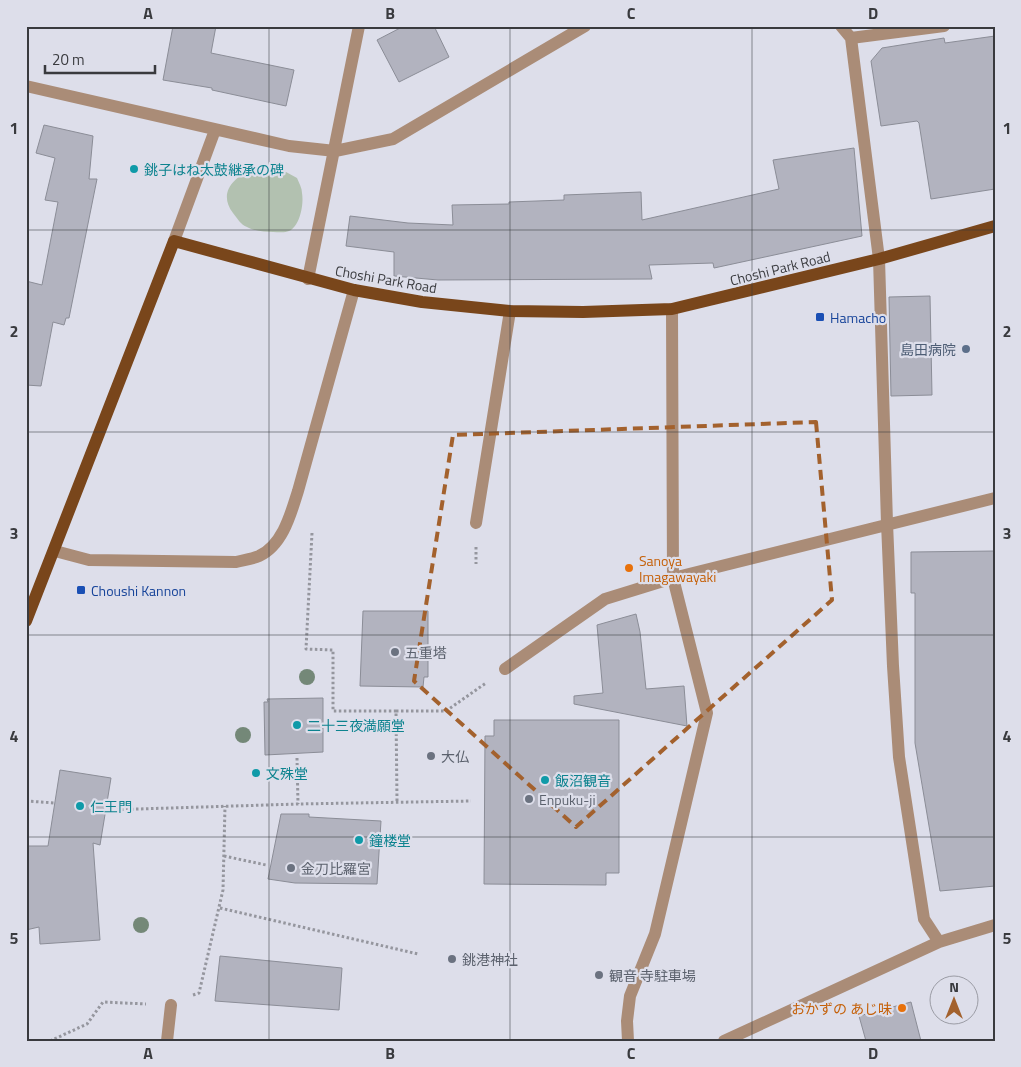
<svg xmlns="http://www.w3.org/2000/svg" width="1021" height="1067" font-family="'Titillium Web','Noto Sans JP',sans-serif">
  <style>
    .green { fill: #b2c1b0 }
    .building { fill: #b2b3bf; stroke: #8b8d97 }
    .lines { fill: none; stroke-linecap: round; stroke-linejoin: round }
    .path { stroke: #95969e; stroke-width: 3; stroke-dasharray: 2.5 2.5; stroke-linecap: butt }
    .minor { stroke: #aa8c77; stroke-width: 12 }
    .major { stroke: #79461b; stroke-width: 12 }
    .tree { fill: #748878 }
    .marked { fill: none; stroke: #a3612d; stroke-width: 4; stroke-dasharray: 10 6; stroke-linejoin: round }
    .grid { fill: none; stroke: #393a3e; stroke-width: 1; stroke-opacity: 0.55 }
    .culture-dot { fill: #0f9aa8; stroke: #dddeea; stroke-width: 2 }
    .transit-dot { fill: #1a4fb4; stroke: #dddeea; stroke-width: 2 }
    .service-dot { fill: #5c6f8a; stroke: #dddeea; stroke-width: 2 }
    .food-dot { fill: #e8710a; stroke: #dddeea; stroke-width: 2 }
    .worship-dot { fill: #6b7280; stroke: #dddeea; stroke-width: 2 }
    .labels { text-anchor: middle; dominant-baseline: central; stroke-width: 4.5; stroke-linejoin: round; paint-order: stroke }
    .culture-label { font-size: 14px; fill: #0d838f; stroke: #dddeea; text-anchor: start }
    .street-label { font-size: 14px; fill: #393a3e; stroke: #dddeea }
    .transit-label { font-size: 14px; fill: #164399; stroke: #dddeea; text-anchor: start }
    .service-label { font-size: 14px; fill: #4e5e75; stroke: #dddeea; text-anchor: end }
    .food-label { font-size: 14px; fill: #c56008; stroke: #dddeea; text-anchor: start }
    .worship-label { font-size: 14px; fill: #5b616d; stroke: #dddeea; text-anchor: start }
    .neatline { fill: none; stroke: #393a3e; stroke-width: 2 }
    .grid-label { font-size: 16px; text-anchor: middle; font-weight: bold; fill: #393a3e }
  </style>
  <rect width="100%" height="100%" fill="#dddeea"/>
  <path class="green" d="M252,169L286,172L297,178C299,183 302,188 302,193C304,204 300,226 289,231C285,233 278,232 273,232C265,232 254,231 247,227C241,225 237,218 233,213C218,193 233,178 252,169Z"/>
  <path class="building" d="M173,26H216L211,53L294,70L286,106L212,90V88L163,80Z
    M404,26H434L449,57L399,82L377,40Z
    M995,36V189L931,199L919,123L917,121L881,126L871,61L882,48L944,38L945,43Z
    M44,125L93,136L89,179H97L69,318H66L64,325L53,322L41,386L26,385V281L42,285L58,202L45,200L55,158L36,153Z
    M854,148L862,236L714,268L713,263L649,265L652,279L438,280L394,276V252L346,246L350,216L408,223L453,225L452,205L509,204V202L564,200V195L641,192L642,220L779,189L773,160Z
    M930,296L932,395L891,396L889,297Z
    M995,551V886L940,891L915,743V593H911V552Z
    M363,611H428V677H424L423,687L360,686Z
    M636,614L640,632L646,689L684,686L687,726L574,704V696L603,693L597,625Z
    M323,698V752L265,755L264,702H268L267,699Z
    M494,720H619V873H606V885L484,884L485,736H494Z
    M60,770L111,778L100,845L93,843L100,940L40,944L39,927L26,930V846H48Z
    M281,814H309V817L381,821L377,884L295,883L268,879Z
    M220,956L342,968L339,1010L215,1001Z
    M911,1002L921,1041H866L859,1016Z"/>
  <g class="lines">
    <path class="path" d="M312,533L306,649L333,650V711H396
      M476,547V564
      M297,758L298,804
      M26,801L55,803
      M397,801L396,711H446L486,683
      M106,810L298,804L471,801
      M224,856L266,865
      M220,908L418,954
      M193,995L199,993L223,890L225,806
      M50,1041L87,1024L103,1002L146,1004"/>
    <path class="minor" d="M841,26L851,38L879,259L887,523L893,666L899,757L924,919L939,942
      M851,38L944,26
      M26,86L289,146L335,151L393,139L585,26
      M174,241L215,130
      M308,279L359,26
      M476,523L510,311
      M55,551L89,560L236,562C243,560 252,559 259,556C283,545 291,513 298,491L354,290
      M505,669L605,599L673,578L995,498
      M167,1041L171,1005
      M628,1041L627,1021L630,996L655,934L707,713L673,578L672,309
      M724,1041L939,942L995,925"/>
    <path class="major" d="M26,621L174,241L354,290L422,302L510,311L583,312L672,309L879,259L995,226"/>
  </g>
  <g class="tree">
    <circle cx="307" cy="677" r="8"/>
    <circle cx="243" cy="735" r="8"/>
    <circle cx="141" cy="925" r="8"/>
  </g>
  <path class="marked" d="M816,422L832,600L576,827L414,681L453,435Z"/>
  <path class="grid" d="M269,26V1041M510,26V1041M752,26V1041M26,230H995M26,432H995M26,635H995M26,837H995"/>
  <g class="culture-dot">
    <circle cx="134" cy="169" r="5"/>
    <circle cx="297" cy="725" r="5"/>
    <circle cx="256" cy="773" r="5"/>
    <circle cx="545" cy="780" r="5"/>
    <circle cx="80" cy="806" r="5"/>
    <circle cx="359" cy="840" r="5"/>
  </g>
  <g class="transit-dot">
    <rect x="815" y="312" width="10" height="10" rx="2.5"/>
    <rect x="76" y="585" width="10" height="10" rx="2.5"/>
  </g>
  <circle class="service-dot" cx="966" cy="349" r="5"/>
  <g class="food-dot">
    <circle cx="629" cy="568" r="5"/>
    <circle cx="902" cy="1008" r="5"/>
  </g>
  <g class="worship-dot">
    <circle cx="395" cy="652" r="5"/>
    <circle cx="431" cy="756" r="5"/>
    <circle cx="529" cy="799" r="5"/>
    <circle cx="291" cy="868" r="5"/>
    <circle cx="452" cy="959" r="5"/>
    <circle cx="599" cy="975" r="5"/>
  </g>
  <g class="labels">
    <g class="culture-label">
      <text x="144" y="169">銚子はね太鼓継承の碑</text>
      <text x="307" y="725">二十三夜満願堂</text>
      <text x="266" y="773">文殊堂</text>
      <text x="555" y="780">飯沼観音</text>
      <text x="90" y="806">仁王門</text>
      <text x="369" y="840">鐘楼堂</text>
    </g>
    <g class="street-label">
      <text transform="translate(780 268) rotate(-14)">Choshi Park Road</text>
      <text transform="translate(386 279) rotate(10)">Choshi Park Road</text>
    </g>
    <g class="transit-label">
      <text x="830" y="317">Hamacho</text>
      <text x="91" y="590">Choushi Kannon</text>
    </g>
    <g class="service-label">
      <text x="956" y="349">島田病院</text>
    </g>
    <g class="food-label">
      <text x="639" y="560">Sanoya<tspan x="639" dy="16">Imagawayaki</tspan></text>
      <text x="892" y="1008" text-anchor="end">おかずの あじ味</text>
    </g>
    <g class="worship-label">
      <text x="405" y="652">五重塔</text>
      <text x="441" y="756">大仏</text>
      <text x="539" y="799">Enpuku-ji</text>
      <text x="301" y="868">金刀比羅宮</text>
      <text x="462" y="959">銚港神社</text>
      <text x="609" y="975">観音 寺駐車場</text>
    </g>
  </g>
  <rect width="1021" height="1067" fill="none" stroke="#dddeea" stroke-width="55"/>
  <g transform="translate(954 1000)"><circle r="24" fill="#dddeea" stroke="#9b9ca5"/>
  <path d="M0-4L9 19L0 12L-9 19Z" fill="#a3612d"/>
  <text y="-8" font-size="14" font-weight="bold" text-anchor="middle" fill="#393a3e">N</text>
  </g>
  <path d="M45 65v8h110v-8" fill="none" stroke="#393a3e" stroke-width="2.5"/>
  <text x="52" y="65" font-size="15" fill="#393a3e" stroke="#dddeea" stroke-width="4" paint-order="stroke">20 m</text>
  <rect x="28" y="28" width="966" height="1012" class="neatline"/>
  <g class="grid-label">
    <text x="148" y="19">A</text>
    <text x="390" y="19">B</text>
    <text x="631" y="19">C</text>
    <text x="873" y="19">D</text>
    <text x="14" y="134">1</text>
    <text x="1007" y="134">1</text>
    <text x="14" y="337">2</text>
    <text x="1007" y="337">2</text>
    <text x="14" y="539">3</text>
    <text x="1007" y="539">3</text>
    <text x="14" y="742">4</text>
    <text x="1007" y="742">4</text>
    <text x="14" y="944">5</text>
    <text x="1007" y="944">5</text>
    <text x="148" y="1059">A</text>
    <text x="390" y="1059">B</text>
    <text x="631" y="1059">C</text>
    <text x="873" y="1059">D</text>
  </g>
</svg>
